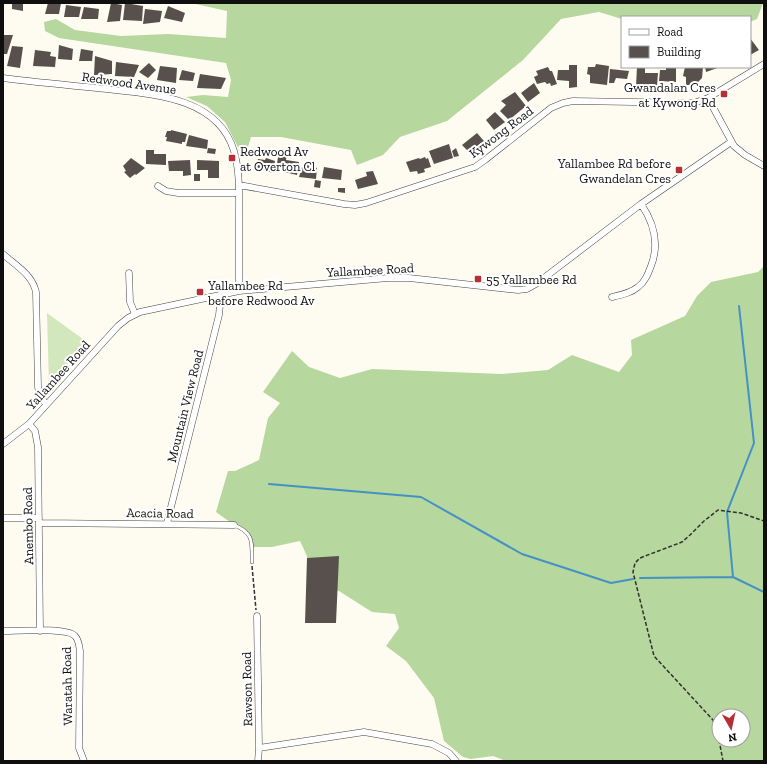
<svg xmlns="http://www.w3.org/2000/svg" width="767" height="764" font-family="'Zilla Slab',serif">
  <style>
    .green { fill: #d2e7bc }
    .forest { fill: #b6d79d; fill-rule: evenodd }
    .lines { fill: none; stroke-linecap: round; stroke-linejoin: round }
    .stream { stroke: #4491c5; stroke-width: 2 }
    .building { fill: #57504c }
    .lane-casing { stroke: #424242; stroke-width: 4 }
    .street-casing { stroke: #424242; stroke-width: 7 }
    .path { stroke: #313131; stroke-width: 1.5; stroke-dasharray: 4 2; stroke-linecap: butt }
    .lane { stroke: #fff; stroke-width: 3 }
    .street { stroke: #fff; stroke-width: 6 }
    .poi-dot { fill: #b62f35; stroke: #fff; stroke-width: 1.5 }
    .labels { text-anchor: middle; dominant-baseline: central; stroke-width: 4; stroke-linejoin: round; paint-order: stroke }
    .street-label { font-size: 13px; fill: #0f0f0f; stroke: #fff }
    .poi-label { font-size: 13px; fill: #0f0f0f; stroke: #fff; text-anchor: start }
  </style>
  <rect width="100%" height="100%" fill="#fefcf1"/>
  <path class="green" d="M47,313L87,342L49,386Z"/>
  <path class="forest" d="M191,3H763L757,19L750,22V17H622V19L599,12L561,19L523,60L447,121L400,137L383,155L357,165L351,150L281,137H251L245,157L241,153L225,122L207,106L186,97L203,95L228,97L231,80L226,63L59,38L45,31L44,22L56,19L75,30L121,36L168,34L226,38L227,11Z
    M764,266V761H506L493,756L471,759L463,757L444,741L434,698L406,661L386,646L399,628L395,614L372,612L339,591L307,585V556L300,541L272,547H252L248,533L234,525L216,512L228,471H235L259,460L268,418L280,403L263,392L292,351L309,367L340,378L372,369L502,374L548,370L572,355L619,372L632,355L631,340L685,316L697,296L711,282L758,272ZM719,716H743V740H719Z"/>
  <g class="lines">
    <path class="stream" d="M269,484L421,497L522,554L611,583L633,579
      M733,577L727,512L754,443L739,306
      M640,578L733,577L764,592"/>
  </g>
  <path class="building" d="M12,3H23V11L12,9Z
    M48,3H61L59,14H45Z
    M111,3L122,5L120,21L107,22Z
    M125,3L143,6L142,21L123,20Z
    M66,5L81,7L79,17H64Z
    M168,6L185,13L182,22L164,18Z
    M84,7L99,9L98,19H81Z
    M145,9L162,11L160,22L143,24Z
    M3,35H13L7,54H3Z
    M750,38L759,50L750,55Z
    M59,45L73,49L72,60L58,59Z
    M12,46L23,47L20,68L7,66Z
    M81,49L93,51L92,61H79Z
    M35,50L51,52L50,56L56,57L55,67L33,66Z
    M95,56L112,61V74L94,75Z
    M116,62L139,65L134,77L115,76Z
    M149,63L156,70L148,78L139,72Z
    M596,64L609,66L607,85L590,83V75L587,74L588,67H595Z
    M569,65H577V87L569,88V81L557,80L558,70H569Z
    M160,66L177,68L176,83L157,80Z
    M548,67L550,71H552L557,84L551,86L550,83L547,84L545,82L537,84L534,77L538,75L536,71Z
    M637,67L645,68V73H658L657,86H636Z
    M666,67H676V82L659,81L660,70H666Z
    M685,67H703L702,78L695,85H686V77L683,76Z
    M705,67H720L706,72Z
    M610,69L629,71L627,79L616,78L614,83H609Z
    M182,70L195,73L193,81L179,80Z
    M200,74L226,78L221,89L197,88Z
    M534,83L540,93L528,102L521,93Z
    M515,92L526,106L509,120L500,111L506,105L501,101Z
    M495,112L505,122L494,130L486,120Z
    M171,130L187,134L185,142H182V144L166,141L167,137H165L167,131H171Z
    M477,133L484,141L469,152L462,145Z
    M189,135L208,140L207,149L186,146Z
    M449,144L453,158L434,164L429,151Z
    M208,148L216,149L215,154L207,153Z
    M456,148L459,156L454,157L452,151Z
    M146,150H154V154H166V165L146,164Z
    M279,151L287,152L286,160L299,162L297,175L276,170Z
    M425,157L426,159L428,158L431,167L424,169L425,172L418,174L417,171L410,172L406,162L419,158L420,159Z
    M131,158L145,168L136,175L135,174L130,178L124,172L126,171L123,166Z
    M266,158L275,161L273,173L255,168L258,159L265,160Z
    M190,160L191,175L183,176V171H169L168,161Z
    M197,160L219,161V178H208V170H197Z
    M306,163L311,164V166L317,168L316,179L299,177L302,167H305Z
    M324,167L342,170L341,180L322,178Z
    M373,171L378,184L358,189L355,180L367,176L366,172Z
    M194,174H200V181H194Z
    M315,180L321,181L320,188L314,187Z
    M338,188H345V193L338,192Z
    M339,556L336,623H305L307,558Z"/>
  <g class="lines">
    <g class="lane-casing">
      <path id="lane" d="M234,525C254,533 252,542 252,562"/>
    </g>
    <g class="street-casing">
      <path id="street" d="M3,78C34,82 66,85 97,88C146,94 217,94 234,151C240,172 239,193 239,215C239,240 239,266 239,291
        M708,98L734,146L745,155L764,166
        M239,185L344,204L355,205L366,203L475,167L485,160L551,108L563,103L573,101L694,103L708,98L764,64
        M158,186L166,191L178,193H239
        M3,254C16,266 32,274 36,292L38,387L40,396L46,404
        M129,273L130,302L135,314
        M612,297C621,295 631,293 638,287C645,282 648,274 651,266C660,243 654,223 641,204
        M29,424L35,431L38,447L40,631
        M3,444L29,424L118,326L128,318L140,312L239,291L388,278H409L518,290L527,289L536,284L641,204L731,142
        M3,518H39
        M40,523L234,525
        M167,523L219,315L221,294
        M257,616L259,748L258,761
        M3,631C16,631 67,627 75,636C79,640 79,646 80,651L79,748L84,761
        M259,748L364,732L432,744L449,753L456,761"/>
    </g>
    <path class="path" d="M252,566L256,610
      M719,739L713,720L654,656L633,572L635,563L640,558L682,542L690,535L704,521L718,510L741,513L764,521
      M719,740L723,761"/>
    <use href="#lane" class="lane"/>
    <use href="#street" class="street"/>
  </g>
  <g class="poi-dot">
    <rect x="720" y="90" width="8" height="8" rx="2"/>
    <rect x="228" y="154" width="8" height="8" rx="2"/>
    <rect x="675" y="166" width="8" height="8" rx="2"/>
    <rect x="474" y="275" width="8" height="8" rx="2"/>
    <rect x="196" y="288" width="8" height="8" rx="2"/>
  </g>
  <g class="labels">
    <g class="street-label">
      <text transform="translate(129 83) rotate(8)">Redwood Avenue</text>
      <text transform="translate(501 132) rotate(-37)">Kywong Road</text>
      <text transform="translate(370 270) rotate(-3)">Yallambee Road</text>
      <text transform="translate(58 375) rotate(-48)">Yallambee Road</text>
      <text transform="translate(185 406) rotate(-76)">Mountain View Road</text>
      <text transform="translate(160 513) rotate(1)">Acacia Road</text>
      <text transform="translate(28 526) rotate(-91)">Anembo Road</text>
      <text transform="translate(67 686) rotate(-91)">Waratah Road</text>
      <text transform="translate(247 689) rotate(-91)">Rawson Road</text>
    </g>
    <g class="poi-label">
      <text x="716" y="87" text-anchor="end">Gwandalan Cres<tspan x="716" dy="15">at Kywong Rd</tspan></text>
      <text x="240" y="151">Redwood Av<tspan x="240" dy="15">at Overton Cl</tspan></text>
      <text x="671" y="163" text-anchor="end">Yallambee Rd before<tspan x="671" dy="15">Gwandelan Cres</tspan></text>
      <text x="486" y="279">55 Yallambee Rd</text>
      <text x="208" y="285">Yallambee Rd<tspan x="208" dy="15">before Redwood Av</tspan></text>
    </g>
  </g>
  <rect width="767" height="764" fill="none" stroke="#0f0f0f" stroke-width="8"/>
  <rect x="621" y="16" width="130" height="52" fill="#ffffff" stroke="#9f9f9f"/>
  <rect x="629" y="29" width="20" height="6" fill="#ffffff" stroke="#9f9f9f"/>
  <text x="657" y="36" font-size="12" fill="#0f0f0f">Road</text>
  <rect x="629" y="46" width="20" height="12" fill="#57504c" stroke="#9f9f9f"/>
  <text x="657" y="56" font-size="12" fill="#0f0f0f">Building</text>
  <g transform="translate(731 728) rotate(171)"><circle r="19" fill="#ffffff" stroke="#9f9f9f"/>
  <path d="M0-3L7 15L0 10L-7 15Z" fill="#b62f35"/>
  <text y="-6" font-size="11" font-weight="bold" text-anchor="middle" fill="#0f0f0f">N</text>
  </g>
</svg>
